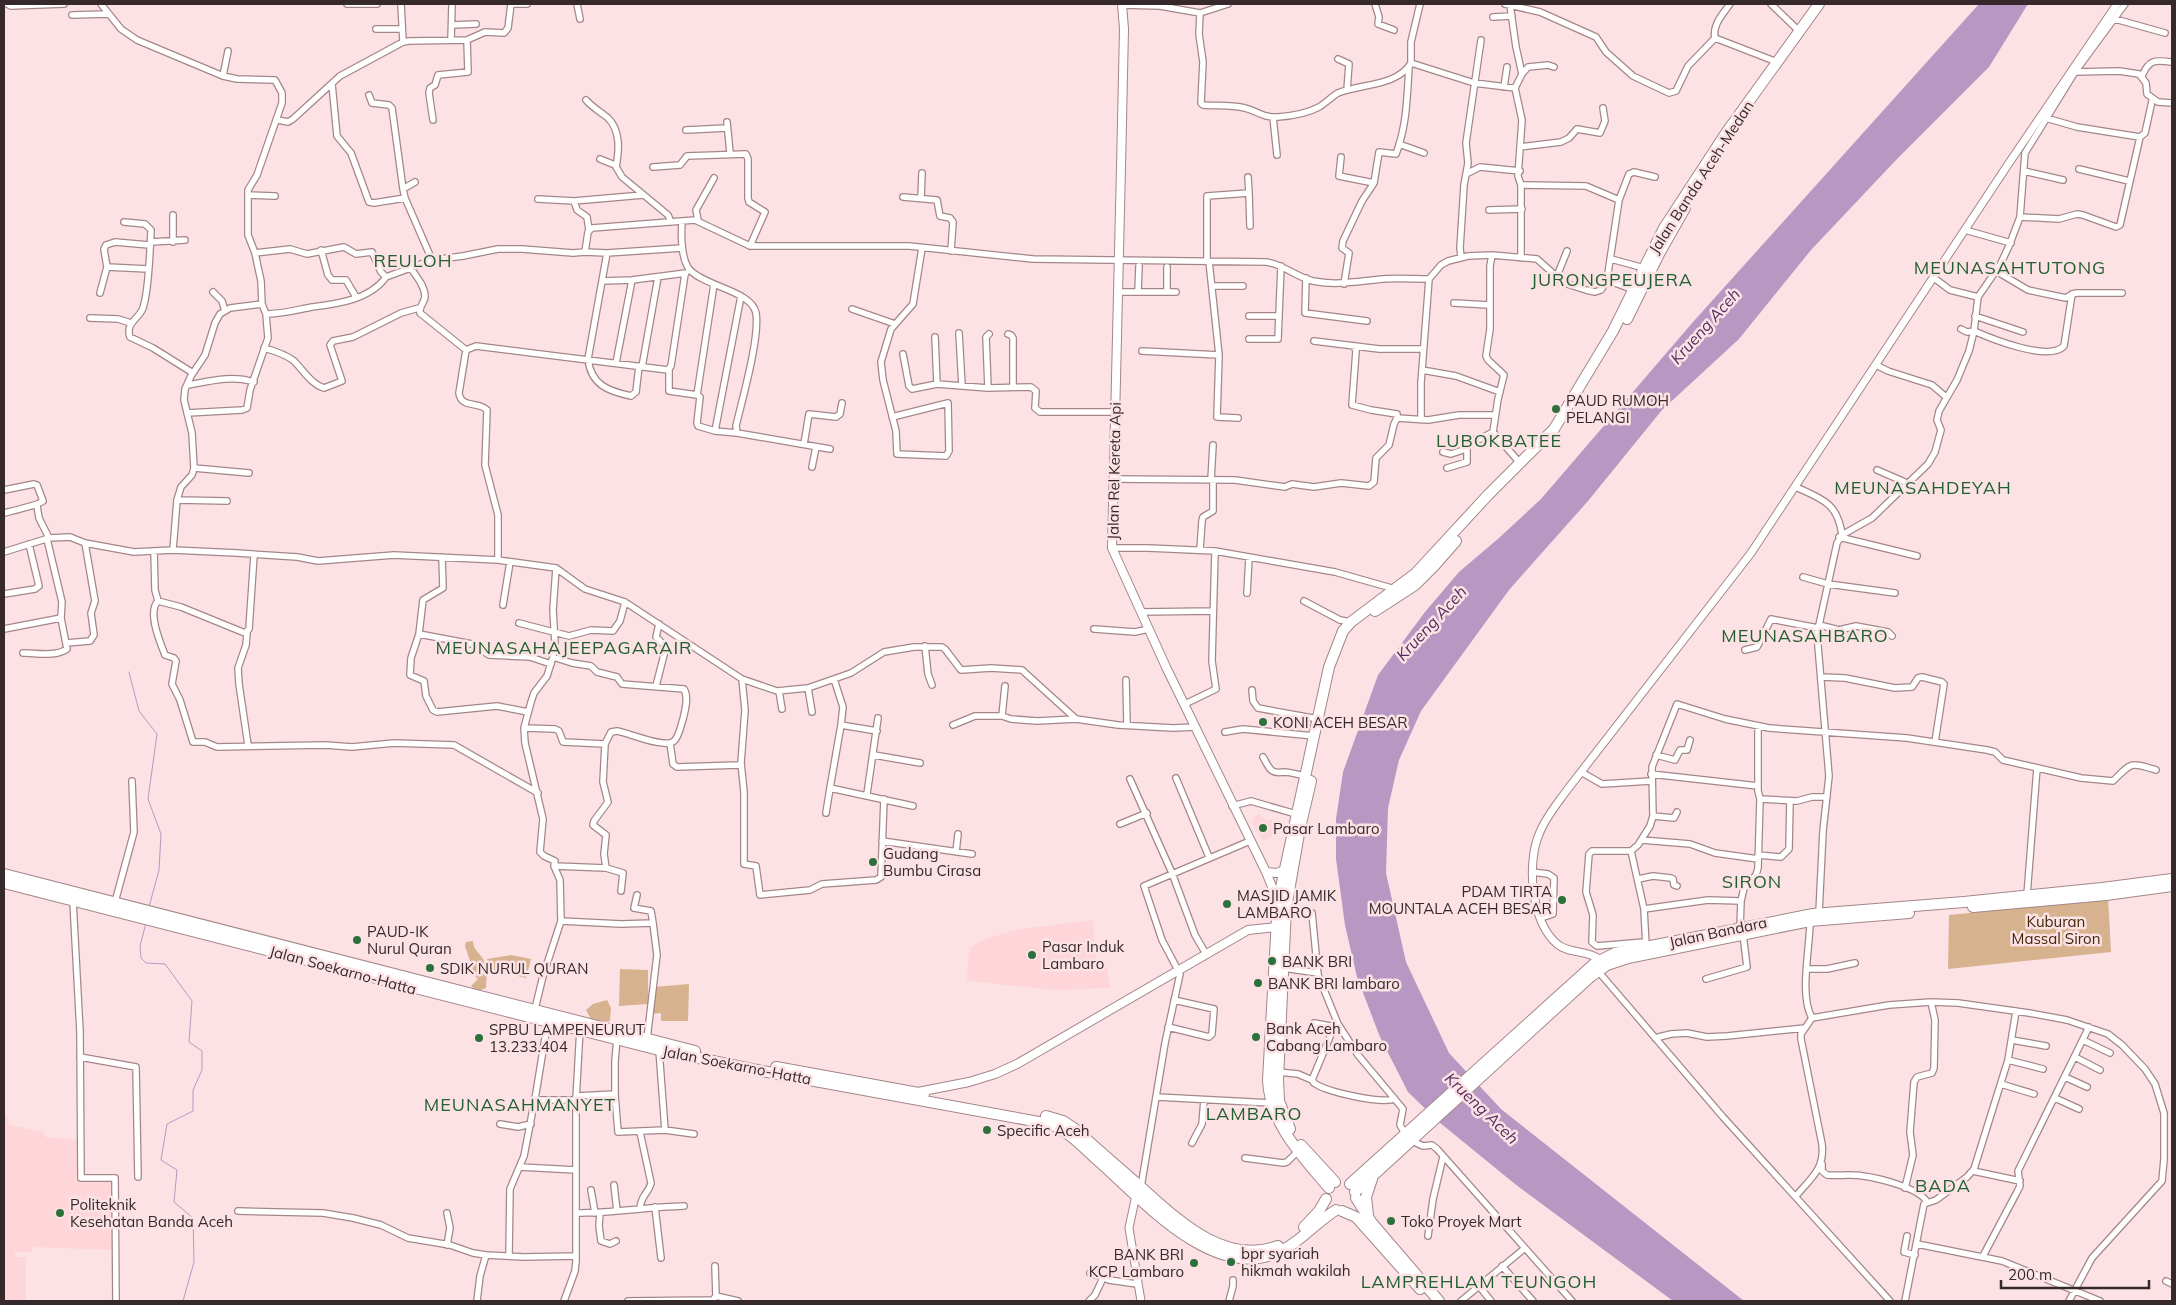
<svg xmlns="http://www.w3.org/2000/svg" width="2176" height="1305" font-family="Mulish,sans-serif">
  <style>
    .built { fill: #fed6d9 }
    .green { fill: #d6b28e }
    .water { fill: #b898c3 }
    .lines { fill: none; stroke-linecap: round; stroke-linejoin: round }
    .stream { stroke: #b898c3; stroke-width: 1 }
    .minor-casing { stroke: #a48689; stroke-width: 8 }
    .tertiary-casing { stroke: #a48689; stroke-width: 9 }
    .secondary-casing { stroke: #a48689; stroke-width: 10 }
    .trunk-casing { stroke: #a48689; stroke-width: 12 }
    .minor { stroke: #fff; stroke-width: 5.5 }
    .tertiary { stroke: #fff; stroke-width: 7 }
    .secondary { stroke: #fff; stroke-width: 8 }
    .trunk { stroke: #fff; stroke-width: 10 }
    .poi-dot { fill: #2c703b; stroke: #fce2e4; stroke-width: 2 }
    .labels { text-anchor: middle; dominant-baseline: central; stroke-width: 5; stroke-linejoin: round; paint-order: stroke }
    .street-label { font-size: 15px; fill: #35292b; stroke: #fce2e4 }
    .poi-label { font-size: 15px; fill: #35292b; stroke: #fce2e4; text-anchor: start }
    .park-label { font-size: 15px; fill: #432807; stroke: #fce2e4 }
    .water-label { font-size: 16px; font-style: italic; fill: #552b61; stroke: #fce2e4 }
    .quarter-label { font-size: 18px; letter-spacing: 1px; fill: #226031; stroke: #fce2e4 }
  </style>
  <rect width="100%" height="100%" fill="#fce2e4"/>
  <path class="built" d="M1259,814L1267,821L1271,819L1275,825L1272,827V836L1263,841L1252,822L1255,820L1253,818Z
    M1093,920L1096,962L1106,961L1110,988L1056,990L967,981L969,948L984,939L1021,929Z
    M4,1113L8,1116L9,1125L43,1132L45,1137L80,1140L81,1180L117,1179L115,1250L32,1247V1252H15V1257H26V1301H4Z"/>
  <path class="green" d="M2108,897L2111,952L1948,969L1949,915L2031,907L2032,904Z
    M473,941C473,950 479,952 483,959C489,969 486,978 486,988L478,991L471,986L478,979L475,976L465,946L466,942Z
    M511,955L531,959L526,978L490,969L487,959Z
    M620,969L648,970V1004L619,1006Z
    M689,984L688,1021H661V1013L651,1014L654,987Z
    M607,1000L611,1008L610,1020L607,1023L591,1019L586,1010L593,1004Z"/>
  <path class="water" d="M1979,4H2028L1989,67L1897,159L1811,250L1739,339L1662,410L1588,501L1509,590L1421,711L1399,760L1388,808L1386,873L1406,962L1449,1053L1501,1109L1744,1301H1673L1515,1184L1439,1122L1408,1092L1380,1037L1357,977L1345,925L1336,859V819L1343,772L1378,675L1425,612L1459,572L1499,538L1541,499L1693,322Z"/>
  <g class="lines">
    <path class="stream" d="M129,672L139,711L157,734L148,799L161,834L159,870L149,907
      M146,923L140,946L141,958L146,963L165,964L192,1001L189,1042L202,1051V1070L193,1090V1111L167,1124L161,1160L177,1170L174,1202L193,1218L194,1262L183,1301"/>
    <g class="minor-casing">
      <path id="minor" d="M7,4L11,6L64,4
        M101,4L121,29L137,40L223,76L237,79L275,80L282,93V103L257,175L248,190V235L255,253L290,249L307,254L344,247L356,254L372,252L381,272L386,277L432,260L463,256L498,249H522L573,253L585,252L588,232L592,228L695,220L750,246H909L1033,259L1266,262C1283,264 1296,277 1313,281C1337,286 1359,281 1383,279C1398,278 1414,279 1429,279L1441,265L1448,261L1468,256L1492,255L1537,259L1564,283L1586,290L1595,292L1601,290L1607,280L1634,290
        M347,4H377
        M401,4L403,42
        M511,4H527
        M577,4L580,19
        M1375,4L1379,17L1378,24L1394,30
        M1420,4L1411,42V63L1474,83L1515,88L1522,74L1528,67L1548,65L1554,67
        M1505,4L1540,12L1596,37L1606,52L1633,76L1669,93L1676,91L1688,66L1715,38C1712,25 1723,14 1730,4
        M1771,4L1799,31
        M1122,5L1160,6L1200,13L1228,4
        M1510,5L1516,47L1522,74
        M1200,13L1199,34L1203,62L1201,103L1203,105C1216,106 1232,105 1245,108C1257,111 1263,118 1278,117C1291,116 1308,113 1319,107C1326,103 1331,97 1338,93C1360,84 1398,86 1411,63
        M72,15L108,14
        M1493,17L1512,16
        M2115,19L2165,33
        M452,25L476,24
        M376,29H401
        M1715,38L1777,62
        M451,40L452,4
        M1338,59L1349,64L1347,90
        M2075,72L2119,71L2139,74L2146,83L2147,94L2158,102L2172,103
        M223,76L228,51
        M2142,76C2149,59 2155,60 2172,62
        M332,84L337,136L351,153L369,202L374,203L405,198
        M1504,87L1507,67
        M1515,88L1522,120L1518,176L1521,185L1586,186L1619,200
        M369,95L372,103L389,105L392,108L403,189
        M586,100C593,108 601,112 608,118C621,131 619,151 616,167
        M1273,117L1277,155
        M278,120L288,122L293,119L340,76L403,42L409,41L467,40L485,32L504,33L508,28L511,4
        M433,120L429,93L430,88L435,85L438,75L468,72L467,40
        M727,122L730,153
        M686,130L727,128
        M2140,137L2145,133L2152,101
        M1399,144L1424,153
        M1520,147L1561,142L1569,138L1577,129L1600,133L1605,121L1603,108
        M1341,157L1339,176L1374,183
        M600,159L615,165L622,177L668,215L671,222
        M653,167L680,165L687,156L746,154L748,159V198L749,202L765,212L750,246
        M2079,169L2129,181
        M2024,171L2063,180
        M1466,174L1480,167L1520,171
        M1248,177L1249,193
        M415,182L403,189L405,198L432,260
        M248,195L275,196
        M903,197L937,200L940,216L950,218L953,222L951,251
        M921,198L922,173
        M538,199L574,201L577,210L587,217L589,230
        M574,201L643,195
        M1489,210L1522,209
        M173,215V242
        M2020,217L2059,219L2077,214L2083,215L2116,227L2120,225L2140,137L2077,127L2046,118
        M698,220L696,210L714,178
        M124,222L145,224L151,230C150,250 149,290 143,308C139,319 125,323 130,337L153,348L193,373
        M682,222C681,235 681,260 690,270C704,286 752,291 756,313C760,338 742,400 736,426L737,433L830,449
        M1965,230L2011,243
        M151,242L185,240
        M321,250L328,275L332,280H346L356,297
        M585,252L607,253L682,248
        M255,253L261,281L262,304L266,314C282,314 296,310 312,307C336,304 370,300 386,277
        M607,253L588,359C591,385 608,391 631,396L636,392L639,366
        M1492,255L1490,266V329L1486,356L1488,360L1504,375L1498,399L1493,432L1520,463
        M1461,257L1460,248L1464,185L1468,163L1466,143L1481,40
        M1521,258V185
        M1611,259L1644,268
        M1207,261V196L1249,193L1250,226
        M1209,261L1219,355L1217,417L1238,418
        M107,267L148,269
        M410,267C416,276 425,286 425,297C424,303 419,306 420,313L466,350L459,393C461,409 479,401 487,410L485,465L498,515V560
        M1996,271L2028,290L2066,298L2072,294L2077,293H2122
        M1557,276L1567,251
        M1306,278L1305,313L1367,321
        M1934,278L1950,290L1978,297
        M1607,280L1619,200L1629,174L1634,172L1655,177
        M603,281L632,280
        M1344,284L1349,253L1342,248L1343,241L1362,201L1374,183L1379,152L1396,154C1407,125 1407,97 1409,67
        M1212,286H1243
        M213,292L222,301L225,311
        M1118,292H1176
        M1138,292L1139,266
        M1167,292V267
        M100,293L107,267L104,249L106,245L115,242L149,245
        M1454,303L1489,305
        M852,309L895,324
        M1249,316H1277
        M1975,316L2023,332
        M90,318L118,319L131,323
        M1961,329L1967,332L1974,331C1992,339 2049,362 2064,346L2072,294
        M959,333L962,386
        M1008,334L1011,335L1013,338V387
        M935,337L937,384
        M1249,339H1278L1281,266
        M1314,341L1379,349H1423
        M1354,346L1356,351L1352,405L1371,410L1397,414V418
        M264,348C275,351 285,354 294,361C303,370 311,384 324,388L342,381L330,345L333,341L353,337L401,313L419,308
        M466,350L476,346L668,370L671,366L685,274
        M1142,351L1219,355
        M903,354L909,386L912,389L937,384L988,388L1031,387L1036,391L1035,408L1040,412H1115
        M616,363L632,280L686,273
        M1876,365L1888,371L1932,385L1946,397
        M642,367L658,277
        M669,369V391L697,395L700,397L697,423L698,426L715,431L737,433
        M1422,370L1456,376L1500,392
        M188,385C210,381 232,375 254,382
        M988,388L986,337L989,334
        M697,395L714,284
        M187,413L242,410L247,408L250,390L268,338L266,314
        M892,417L948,403L949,451L946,456L897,454L896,431L883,380L881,362L891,329L913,304L922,248
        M1421,420V383L1429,279
        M715,431L741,296
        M804,444L809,414L836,417L840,414L842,403
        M1443,452L1451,454L1466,449
        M812,467L816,447
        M194,468L249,473
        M1447,468L1467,462V440L1480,439L1493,432
        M1877,470L1907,483
        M1113,479L1235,480L1285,487L1292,484L1314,487L1341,483L1369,486L1374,482L1376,458L1389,445L1394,424L1397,418L1428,420L1459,415H1495
        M1211,480L1213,445
        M1796,487C1822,499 1838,503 1842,535
        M4,490L34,484L37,485L43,501C39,505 12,511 4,513
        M177,500L227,501
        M37,506L39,518L49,538
        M1839,537L1917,556
        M1112,548H1148L1215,551L1335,572L1395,589
        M173,550L177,500L181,487L192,475L194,468L192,433L184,400L185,389L191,376L205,355L215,323L220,314L230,308L262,304
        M1200,550L1202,521L1203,517L1213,511V480
        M154,551L155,590L158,601L181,607L245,633L249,629L254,555
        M4,552L49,538L70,537L85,543L134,552L173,550L237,553L297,557L318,561L394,555L498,560L556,568L585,589L625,602L742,679L777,691L808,688L851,673L884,652L914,647H942L945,649L961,670L991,668L1022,670L1076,719L1118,725L1173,728L1196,727
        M442,557L443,588L423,600L419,634L472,644L489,655L530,657L551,664
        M1803,577L1828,584L1895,593
        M1247,593L1249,558
        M4,594L35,589L39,586L29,544
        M158,601C147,612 160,642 165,655L174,658L176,661L172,684L180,700L193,742H205L217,747L325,745L352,747L394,743L454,745L538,793
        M1304,601L1340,620L1351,622
        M503,605L510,562
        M1141,612L1213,611
        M519,623L569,636L591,630L613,631L620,621L625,602
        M1819,625L1839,630L1856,626L1888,632L1892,636
        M4,629L61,618
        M1094,629L1135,632L1149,629
        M247,633L246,645L238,668L239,684L248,745
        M419,634L411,658L410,675L424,681L426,696L433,710L437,712L497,706L528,712
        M66,643L90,641L94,635L91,613L95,601L85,543
        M925,646L928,674L932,685
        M1745,650L1757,647L1771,619L1818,628
        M23,653C36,653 56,657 67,649L61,618L62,602L47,539
        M1821,677L1845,678L1895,688L1912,687L1918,678L1922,677L1942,682L1944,684L1935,742
        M834,679L843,707L841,725L830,788L913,806
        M1126,680L1127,725
        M656,686L666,647L656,637L659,624
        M808,688L812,712
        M1252,690L1253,701L1258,708L1318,719
        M779,691L782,709
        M1185,704L1216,689L1212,661L1215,551
        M1002,716L1005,686
        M841,725L877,731
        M953,725L975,716H1002L1011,719L1037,721L1076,719
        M524,728L555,729L559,731L563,742L605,744L611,732L617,731C629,733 665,749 674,741C679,737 681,725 683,719C685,711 689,697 684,689L622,684L617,677L597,672L591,666L572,663L553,657
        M1225,732L1243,729L1314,736
        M670,743L673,764L677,767L739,765L741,763L745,710L742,679
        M605,744L603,782L608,802L594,821L593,825L606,835L604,854L606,868L623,873L621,891
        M874,755L920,763
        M1656,755L1675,760L1680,750H1687L1690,740
        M1263,757C1270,769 1270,774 1284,772C1291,772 1299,775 1305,776
        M741,763L744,792V864L756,866L760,895L810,890L822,884L876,880L881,877L884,799
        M1581,772L1602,784L1651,781
        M1651,774L1758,786
        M1176,778L1209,857
        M1130,779L1172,873L1195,935L1206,954
        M867,794L878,718
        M1760,799L1797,801L1812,797H1827
        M1232,806L1251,801L1296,814
        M826,813L830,788
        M1653,816L1674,818L1677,812
        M1120,824L1147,813
        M1642,840L1690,844L1715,853L1758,859
        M882,841L972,854
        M1631,851H1592L1589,854L1586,892L1593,915L1592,942L1597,946L1644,942
        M956,852L958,834
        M1758,855L1781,857L1789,849L1790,801
        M554,866L606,868
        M1532,872L1548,874L1554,878L1553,914L1541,918
        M1638,879L1653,876L1671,878L1673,879L1674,885L1677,886
        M637,895L634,908L651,911L653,923
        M2027,895L2037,768
        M73,901L80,1032L81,1178H115L116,1301
        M115,902L134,832L132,781
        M1644,909L1631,851L1638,845L1650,826L1653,816L1652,767L1677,704L1725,719L1769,728L1907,738L1987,750L1995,752L2003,760L2081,778L2113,781C2132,762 2130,762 2156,770
        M1312,913L1318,975L1338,1024L1358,1055L1403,1109L1400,1125L1406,1135
        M1819,913L1823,831L1829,776L1817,634L1837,543L1842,535L1872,518L1928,464L1935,452L1941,430L1937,420L1939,411L1957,380L1969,351L1974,331L1978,297L2000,265L2009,246L2020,217L2025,153L2075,72L2125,4
        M561,921L621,924L653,923L657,955L647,1039
        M1810,921C1810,948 1799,996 1812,1018
        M1740,927L1741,901
        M1646,946L1644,909L1708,900L1741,901L1744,888L1756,875L1758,868L1760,799L1758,791V726
        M1283,968L1318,973
        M1808,969H1827L1855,963
        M1598,971L1723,1117L1890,1301
        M1706,979L1747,967L1743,934
        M535,1009L543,976L561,921L560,880L554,866L555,861L544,856L540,852L543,819L525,743L524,728L531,702L534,693L547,676L553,657L555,644L553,610L556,568
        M1812,1018L1889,1005L1931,1002L1958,1003L2029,1013L2067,1020L2108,1034L2122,1045L2145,1069L2155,1084L2164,1113V1159L2162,1181L2092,1258L2069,1301
        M1314,1023L1336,1027
        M1168,1027L1209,1037L1212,1034L1214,1009L1174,1000
        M1334,1027L1312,1080L1314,1083C1327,1092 1380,1104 1395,1099
        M1655,1038L1671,1034L1687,1033L1707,1037L1727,1036L1805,1028
        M2012,1040L2046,1046
        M2083,1040L2110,1053
        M659,1050L665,1130
        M80,1057L136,1067L138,1177
        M2075,1057L2100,1070
        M2008,1060L2043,1069
        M1278,1072L1298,1074L1312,1080
        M2065,1077L2087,1087
        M2001,1084L2034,1094
        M615,1094L618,1132L665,1130L694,1134
        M577,1096L615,1094V1061L617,1039
        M1157,1097L1271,1103
        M2055,1098L2079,1109
        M535,1100H576
        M500,1124L518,1127L531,1124
        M640,1132L651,1183C649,1193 641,1195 640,1208
        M1412,1141L1423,1146L1432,1145L1437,1149L1572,1301
        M1192,1143L1202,1124L1204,1100
        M1245,1158L1283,1163L1287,1162L1298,1151
        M1822,1164V1171L1827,1175C1839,1176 1851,1174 1863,1176C1878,1178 1920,1188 1927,1202
        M520,1167L576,1170
        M1973,1171L2020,1181
        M614,1185L617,1211
        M1141,1187L1165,1043L1180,974L1162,940L1144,886L1250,841
        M1905,1188L1913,1155L1910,1132L1914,1082L1917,1077L1932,1073L1934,1068L1935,1020L1931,1002
        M591,1190L595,1213
        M1796,1196C1811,1178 1825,1169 1822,1144L1801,1039V1034L1812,1018
        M655,1207L661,1258
        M238,1211L323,1213L353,1218L381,1225L408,1238L450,1245L473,1253L486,1255L524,1257L576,1256
        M447,1213L450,1228L447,1245
        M576,1213C612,1213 648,1207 684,1206
        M600,1213L599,1226L601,1241L610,1244L616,1241
        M1428,1236L1433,1199L1443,1157
        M1907,1236L1904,1252L1915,1255
        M1917,1244L2002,1261L2100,1301
        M509,1255L510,1189L524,1156L536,1093L548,1020
        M1983,1256L2017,1192L2020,1186L2018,1171L2089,1027
        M1502,1266L1533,1301
        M1090,1273L1109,1280L1137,1284
        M2166,1281L2172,1284
        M1479,1286L1491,1301
        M716,1296L738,1301
        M477,1301L480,1276L486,1255
        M564,1301L575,1271L576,1261V1100L580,1028
        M628,1301L713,1300L716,1296L715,1266
        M1089,1301L1095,1295L1103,1278
        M1229,1301L1233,1286V1280
        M1461,1301L1525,1248
        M1905,1301L1924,1204L1936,1200L1967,1177L1974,1169L2008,1060L2016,1011"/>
    </g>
    <g class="tertiary-casing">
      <path id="tertiary" d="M1599,959C1587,950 1569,954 1557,944C1531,921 1526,862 1540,832C1546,817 1557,804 1567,790L1751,553L2009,163L2117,4
        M1136,1195L1129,1228L1141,1301"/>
    </g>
    <g class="secondary-casing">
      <path id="secondary" d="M1122,4L1124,29L1121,167L1112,548L1166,667L1266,872L1278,901
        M1266,872L1277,873L1284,870
        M918,1092L969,1082L995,1074L1017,1064L1248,930L1276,927"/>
    </g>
    <g class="trunk-casing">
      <path id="trunk" d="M1627,319L1659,254L1685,208
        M1375,611L1415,585L1435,565L1456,541
        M4,874L695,1051
        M4,883L659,1050L782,1075L1050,1124C1068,1131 1081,1145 1095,1158C1139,1196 1209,1279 1274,1254C1298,1245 1315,1223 1336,1210
        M1973,907L2106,895L2172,886
        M776,1067L924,1094
        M1046,1116L1063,1121L1075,1129C1097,1149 1119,1168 1141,1187C1178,1220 1224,1266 1278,1246
        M1290,1129L1279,1101L1278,1079L1286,908L1300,828L1311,781
        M1301,1145L1335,1182
        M1350,1184L1595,963L1615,953L1813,914L1964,902L2102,888L2172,879
        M1329,1188C1302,1156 1270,1124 1268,1080L1278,901L1329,667L1343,631L1351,622L1416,573L1488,495L1554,429L1613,331L1664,228L1726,133L1819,4
        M1355,1192L1589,978L1607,965L1628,958L1810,921L1909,913
        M1356,1198L1372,1223L1439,1301
        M1342,1211L1356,1217L1420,1289
        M1368,1215L1366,1197L1372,1179
        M1304,1227L1319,1211L1326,1199"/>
    </g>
    <use href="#minor" class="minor"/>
    <use href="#tertiary" class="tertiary"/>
    <use href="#secondary" class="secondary"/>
    <use href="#trunk" class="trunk"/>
  </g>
  <g class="poi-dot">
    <circle cx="1556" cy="409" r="5"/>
    <circle cx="1263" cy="722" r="5"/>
    <circle cx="1263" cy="828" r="5"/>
    <circle cx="873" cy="862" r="5"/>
    <circle cx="1562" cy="900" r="5"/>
    <circle cx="1227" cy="904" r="5"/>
    <circle cx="357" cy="940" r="5"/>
    <circle cx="1032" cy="955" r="5"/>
    <circle cx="1272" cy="961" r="5"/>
    <circle cx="430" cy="968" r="5"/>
    <circle cx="1258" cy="983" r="5"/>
    <circle cx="1256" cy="1037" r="5"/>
    <circle cx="479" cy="1038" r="5"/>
    <circle cx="987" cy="1130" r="5"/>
    <circle cx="60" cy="1213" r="5"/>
    <circle cx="1391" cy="1221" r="5"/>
    <circle cx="1231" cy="1262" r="5"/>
    <circle cx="1194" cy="1263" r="5"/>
  </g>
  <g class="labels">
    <g class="street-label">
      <text transform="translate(1701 177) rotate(-57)">Jalan Banda Aceh-Medan</text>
      <text transform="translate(1114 471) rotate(-89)">Jalan Rel Kereta Api</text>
      <text transform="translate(1718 932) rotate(-12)">Jalan Bandara</text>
      <text transform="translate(343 970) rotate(15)">Jalan Soekarno-Hatta</text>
      <text transform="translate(737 1065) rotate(11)">Jalan Soekarno-Hatta</text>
    </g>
    <g class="poi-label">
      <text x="1566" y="400">PAUD RUMOH<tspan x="1566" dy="17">PELANGI</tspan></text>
      <text x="1273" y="722">KONI ACEH BESAR</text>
      <text x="1273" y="828">Pasar Lambaro</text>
      <text x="883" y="853">Gudang<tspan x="883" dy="17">Bumbu Cirasa</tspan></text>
      <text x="1552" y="891" text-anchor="end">PDAM TIRTA<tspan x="1552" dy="17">MOUNTALA ACEH BESAR</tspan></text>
      <text x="1237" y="895">MASJID JAMIK<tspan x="1237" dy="17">LAMBARO</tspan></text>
      <text x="367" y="931">PAUD-IK<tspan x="367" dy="17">Nurul Quran</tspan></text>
      <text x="1042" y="946">Pasar Induk<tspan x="1042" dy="17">Lambaro</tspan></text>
      <text x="1282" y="961">BANK BRI</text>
      <text x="440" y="968">SDIK NURUL QURAN</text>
      <text x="1268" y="983">BANK BRI lambaro</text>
      <text x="1266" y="1028">Bank Aceh<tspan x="1266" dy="17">Cabang Lambaro</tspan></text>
      <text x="489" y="1029">SPBU LAMPENEURUT<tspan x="489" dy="17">13.233.404</tspan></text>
      <text x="997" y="1130">Specific Aceh</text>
      <text x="70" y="1204">Politeknik<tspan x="70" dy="17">Kesehatan Banda Aceh</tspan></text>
      <text x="1401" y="1221">Toko Proyek Mart</text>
      <text x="1241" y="1253">bpr syariah<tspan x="1241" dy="17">hikmah wakilah</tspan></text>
      <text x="1184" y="1254" text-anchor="end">BANK BRI<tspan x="1184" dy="17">KCP Lambaro</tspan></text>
    </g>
    <g class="park-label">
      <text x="2056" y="921">Kuburan<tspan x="2056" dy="17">Massal Siron</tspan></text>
    </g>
    <g class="water-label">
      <text transform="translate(1705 326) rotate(-48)">Krueng Aceh</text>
      <text transform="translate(1431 623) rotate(-47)">Krueng Aceh</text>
      <text transform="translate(1482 1108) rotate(44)">Krueng Aceh</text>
    </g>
    <g class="quarter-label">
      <text x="413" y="260">REULOH</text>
      <text x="2010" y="267">MEUNASAHTUTONG</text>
      <text x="1612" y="279">JURONGPEUJERA</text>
      <text x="1499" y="440">LUBOKBATEE</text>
      <text x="1923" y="487">MEUNASAHDEYAH</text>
      <text x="1805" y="635">MEUNASAHBARO</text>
      <text x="564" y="647">MEUNASAHAJEEPAGARAIR</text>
      <text x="1752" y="881">SIRON</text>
      <text x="520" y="1104">MEUNASAHMANYET</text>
      <text x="1254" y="1113">LAMBARO</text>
      <text x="1943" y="1185">BADA</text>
      <text x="1479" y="1281">LAMPREHLAM TEUNGOH</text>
    </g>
  </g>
  <rect width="2176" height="1305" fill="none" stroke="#35292b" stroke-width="10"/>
  <path d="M2001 1280v8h148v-8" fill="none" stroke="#35292b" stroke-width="2.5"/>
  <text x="2008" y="1280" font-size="15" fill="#35292b" stroke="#fce2e4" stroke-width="4" paint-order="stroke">200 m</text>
</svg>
